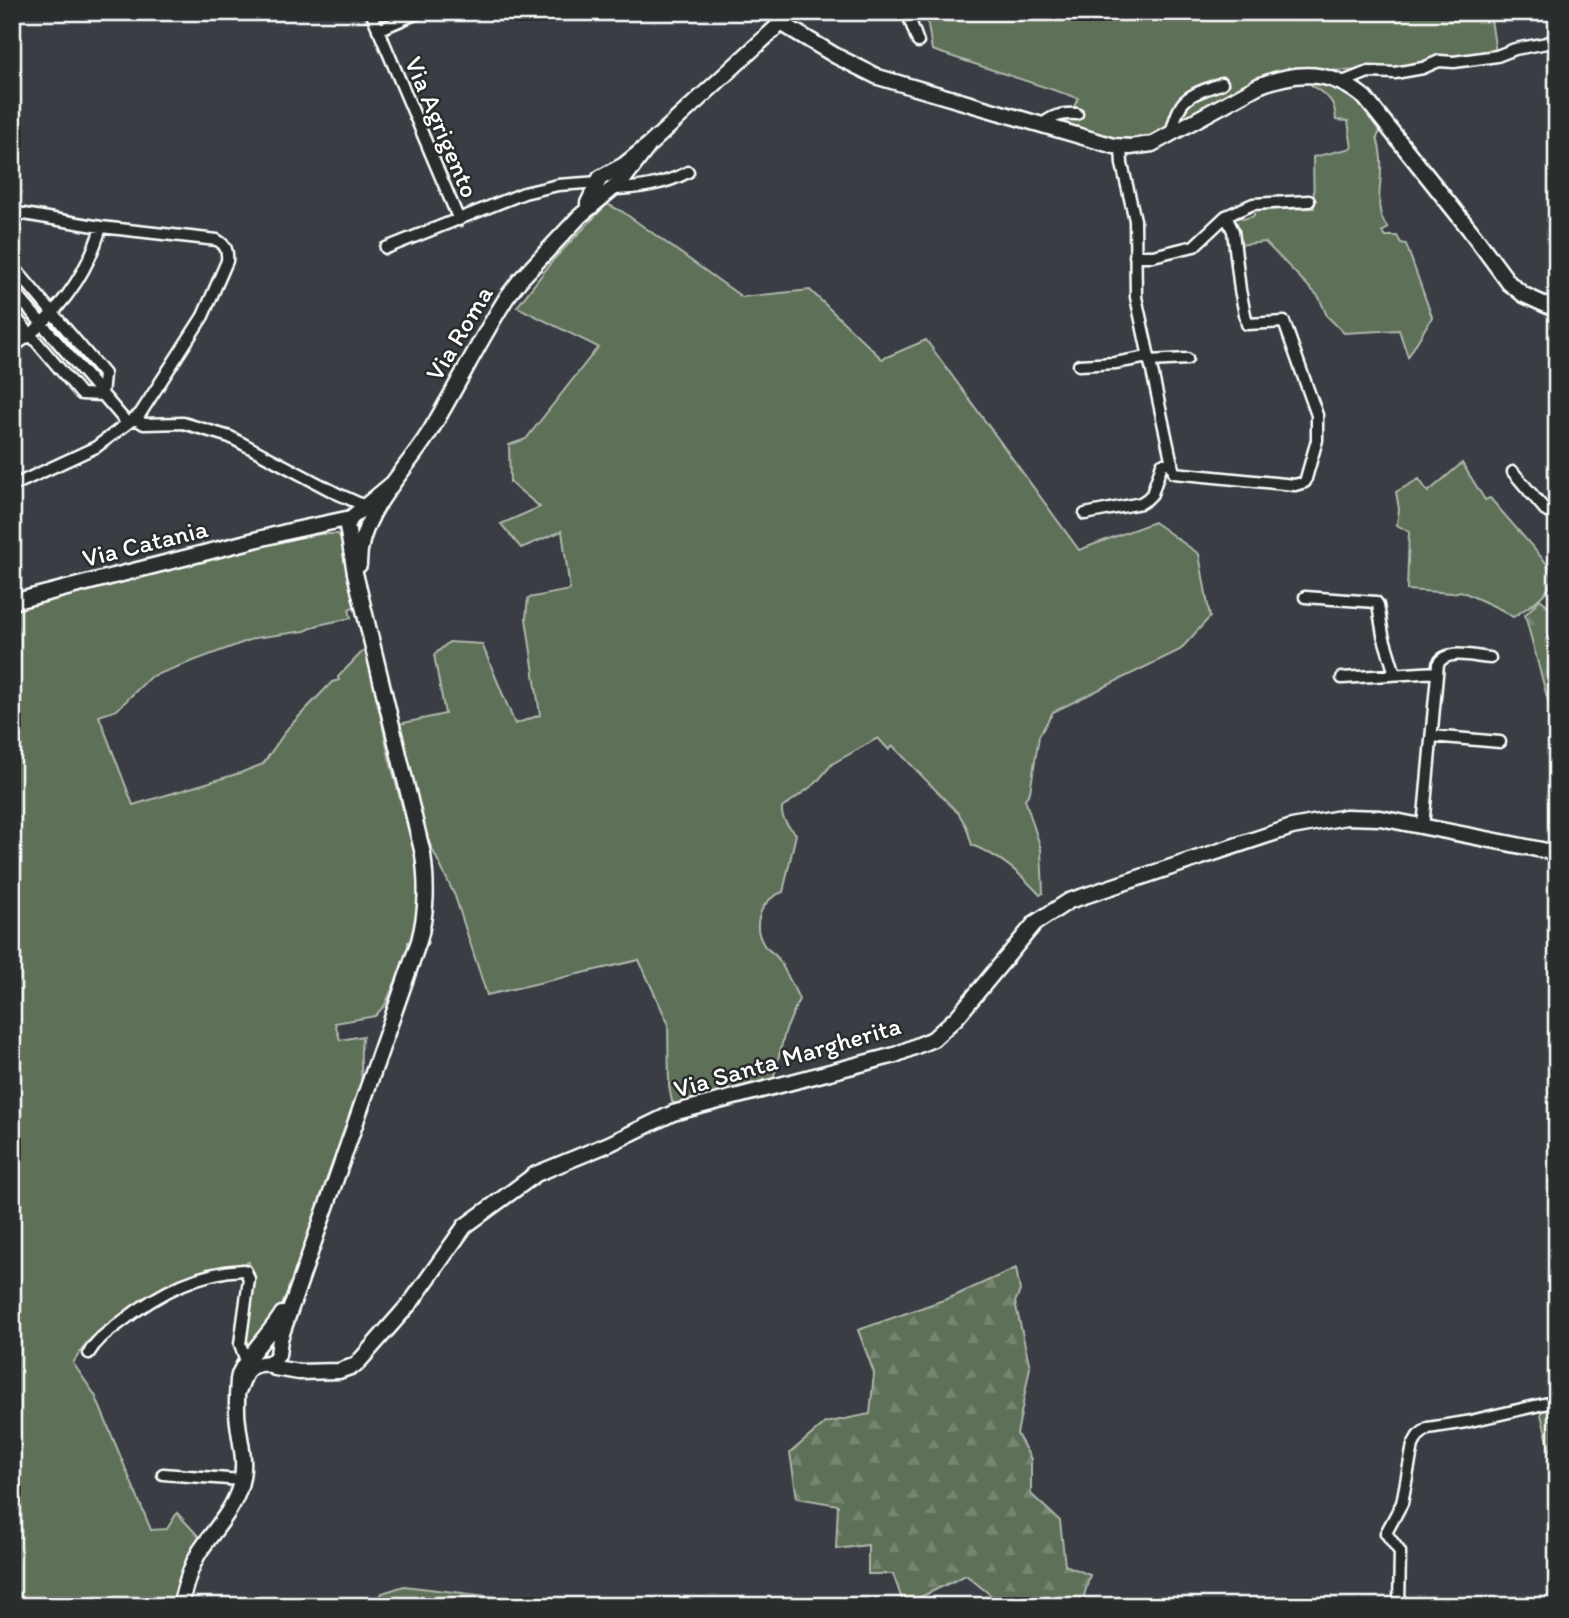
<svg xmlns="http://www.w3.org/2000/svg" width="1569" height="1618" font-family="Itim,sans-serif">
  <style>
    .grass { fill: #5e6f58; stroke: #aeb7ac; stroke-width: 2 }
    .forest { fill: url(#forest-firs); stroke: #aeb7ac; stroke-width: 2 }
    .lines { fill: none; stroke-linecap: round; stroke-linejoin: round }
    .street-casing { stroke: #fff; stroke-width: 15 }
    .secondary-casing { stroke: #fff; stroke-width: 19 }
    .street { stroke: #2a2d2e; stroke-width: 10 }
    .secondary { stroke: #2a2d2e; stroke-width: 14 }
    .labels { text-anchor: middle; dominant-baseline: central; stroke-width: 5; stroke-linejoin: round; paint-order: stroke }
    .street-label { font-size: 26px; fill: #fff; stroke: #2a2d2e }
  </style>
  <defs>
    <pattern id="forest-firs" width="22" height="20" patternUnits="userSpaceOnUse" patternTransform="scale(1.75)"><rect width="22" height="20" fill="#5e6f58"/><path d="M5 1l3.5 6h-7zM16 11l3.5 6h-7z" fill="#768571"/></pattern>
  </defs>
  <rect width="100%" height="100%" fill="#3a3e44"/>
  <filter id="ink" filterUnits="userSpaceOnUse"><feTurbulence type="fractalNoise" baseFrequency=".0143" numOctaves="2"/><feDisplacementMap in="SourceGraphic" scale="14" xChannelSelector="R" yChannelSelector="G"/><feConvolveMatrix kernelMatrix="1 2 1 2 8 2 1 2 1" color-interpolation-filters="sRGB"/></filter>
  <g filter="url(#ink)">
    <path class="grass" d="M926,12H1490L1496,53L1455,58L1443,56L1424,65L1379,71L1295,70L1288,67L1286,71C1246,78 1211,105 1176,125L1186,102L1226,86L1228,82L1224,79L1215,83L1214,80L1210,81L1211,84C1182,95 1174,100 1167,131L1148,140L1137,141L1127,138V142L1113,141L1051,125C1060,117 1068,116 1079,120L1083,111L1073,109L1078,98L932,50Z
      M1317,80C1350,89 1362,103 1381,130L1377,137C1379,145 1381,152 1381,160C1383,183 1372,210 1388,228L1382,232L1385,236H1397L1401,243L1406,244L1432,317L1408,357L1399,330L1344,333L1327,316L1319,297L1265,242L1238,245L1235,217L1239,215L1243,219L1254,216V210L1314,208L1313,157L1352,148L1348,121L1336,120C1335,99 1328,97 1312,86Z
      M607,204L623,212L742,297L810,290L882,359L926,340L1079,550L1154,522L1199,554L1210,617L1180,650L1053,712L1039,736L1030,792L1025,799L1041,849L1043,893L1040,895C1019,872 1001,857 972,845L966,826L959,814L893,746L889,750L878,738L832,764L816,783L782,808C781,819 788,826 796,834L783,892C760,900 751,925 764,945C768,951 775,953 779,960C786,972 793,986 799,999L785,1032L772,1084L682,1106L672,1102L669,1086L668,1023L639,960L487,995L455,896L425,834L399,724L445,714L434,655L449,642L482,644L515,724L540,715L526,618L528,598L570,590L562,531L521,548L501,524L540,507L510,482L509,445L526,439L598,347L517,307L554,259Z
      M1462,463L1485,500L1490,498L1555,573C1552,593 1529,607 1513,617L1500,609L1461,591L1453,593L1407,590L1409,532L1397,525L1399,509L1396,492L1419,479L1428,492Z
      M322,534H337L343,538L356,606L349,609L351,618L318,625L305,631L255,638L150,677L117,710L99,716L133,805L240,773L263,764L288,728L332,682L339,680L338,677L364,650H367L389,757L418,867C420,892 419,917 411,941L408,942V948L410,949L385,1005L375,1016L335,1023L340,1040L363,1036C358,1053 363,1069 361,1086L289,1291L279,1311L247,1356C239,1325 260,1292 249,1262L185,1280L148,1297L87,1342L73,1363L95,1395L151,1530L167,1529L177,1513L202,1540L175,1606H12V608L280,540Z
      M1557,1406V1475L1540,1411Z
      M404,1586L495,1597L501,1606H374L382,1593Z"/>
    <path class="forest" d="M1540,599L1557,613V724L1554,723L1525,615Z
      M1016,1268L1020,1291L1015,1302L1030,1367L1017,1434L1031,1459V1494L1060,1521L1065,1565L1090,1575L1081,1606H1004L966,1575L904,1605L893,1574H868V1545L836,1549L838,1505L797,1498L790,1453L825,1423L870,1414L874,1373L858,1330L952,1297Z"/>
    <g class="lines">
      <g class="street-casing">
        <path id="street" d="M371,12L459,220
          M907,12L918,42
          M378,30L420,12
          M1343,82L1368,72L1395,73L1423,68L1439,61L1454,62L1497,56L1515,49L1547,43L1557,38
          M1040,126C1052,116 1061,113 1077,114
          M1171,134C1180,95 1187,97 1222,83
          M1121,147L1122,164L1135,220L1136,297L1174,473L1295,485L1305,482L1317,440V415L1284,322L1247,324L1240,290L1233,231L1226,216L1194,246L1153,256H1135
          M611,189C636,189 667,184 688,172
          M12,212L101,227L217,240C226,245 228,251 227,261L203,316L140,414L96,447L12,486
          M1226,216L1253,204L1309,201
          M386,248L524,193L558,185L599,182
          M12,265L104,374L102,395L81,394L12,313
          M12,289L127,423
          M12,348C54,320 87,276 101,227
          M1149,361L1187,359
          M1079,365L1115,363L1148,357
          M134,418L144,424L183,423L230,437L336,493L365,506
          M1513,472L1547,512
          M1085,514L1141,503L1147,499L1152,494L1162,464L1172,462
          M1305,597L1376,602L1378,605L1383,635L1395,674
          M1342,678L1437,672
          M1432,736L1500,742
          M1423,827L1438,664C1446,648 1474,657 1490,658
          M89,1353C96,1340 108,1332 120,1323C155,1295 197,1272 243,1270L246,1271L249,1279L240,1344L246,1361
          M163,1474L241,1480
          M1399,1606L1400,1552L1386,1533L1402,1503L1413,1445L1418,1436L1428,1428L1466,1422L1557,1401"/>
      </g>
      <g class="secondary-casing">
        <path id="secondary" d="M781,23L836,56L878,77L1114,146L1130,147L1152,144L1258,86C1298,70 1331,70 1365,98L1470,230L1509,283L1524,295L1557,310
          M588,203L600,178L624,165L650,144L793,12
          M359,565C358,514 403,475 429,433C456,389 479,341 507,297L520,280L580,216L623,180L650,144
          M12,602L290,531L351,518
          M267,1364L275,1368L299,1372L339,1371L356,1365L412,1301L465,1226L536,1174L609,1144L673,1113L895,1055L933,1039L957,1017L1035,923L1069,901L1292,827L1346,817L1380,818L1557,853
          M239,1389C247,1368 248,1364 271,1363L278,1355L280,1339L419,941C427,911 427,885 423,854L355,573L347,526L351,518L393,483
          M180,1606C185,1587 190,1567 200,1551C213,1531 230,1514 238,1492C248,1464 241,1450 238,1423C236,1410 237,1394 238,1380C239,1363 272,1332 282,1314"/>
      </g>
      <use href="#street" class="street"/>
      <use href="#secondary" class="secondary"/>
    </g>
  </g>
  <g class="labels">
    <g class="street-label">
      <text transform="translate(442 127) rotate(67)">Via Agrigento</text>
      <text transform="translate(459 333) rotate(-59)">Via Roma</text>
      <text transform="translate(145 543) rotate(-14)">Via Catania</text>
      <text transform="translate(787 1057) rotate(-16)">Via Santa Margherita</text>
    </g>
  </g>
  <rect width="1569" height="1618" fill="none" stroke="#2a2d2e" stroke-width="42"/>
  <rect x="21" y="21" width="1527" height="1576" fill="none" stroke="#fff" stroke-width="2.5" filter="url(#ink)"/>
</svg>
